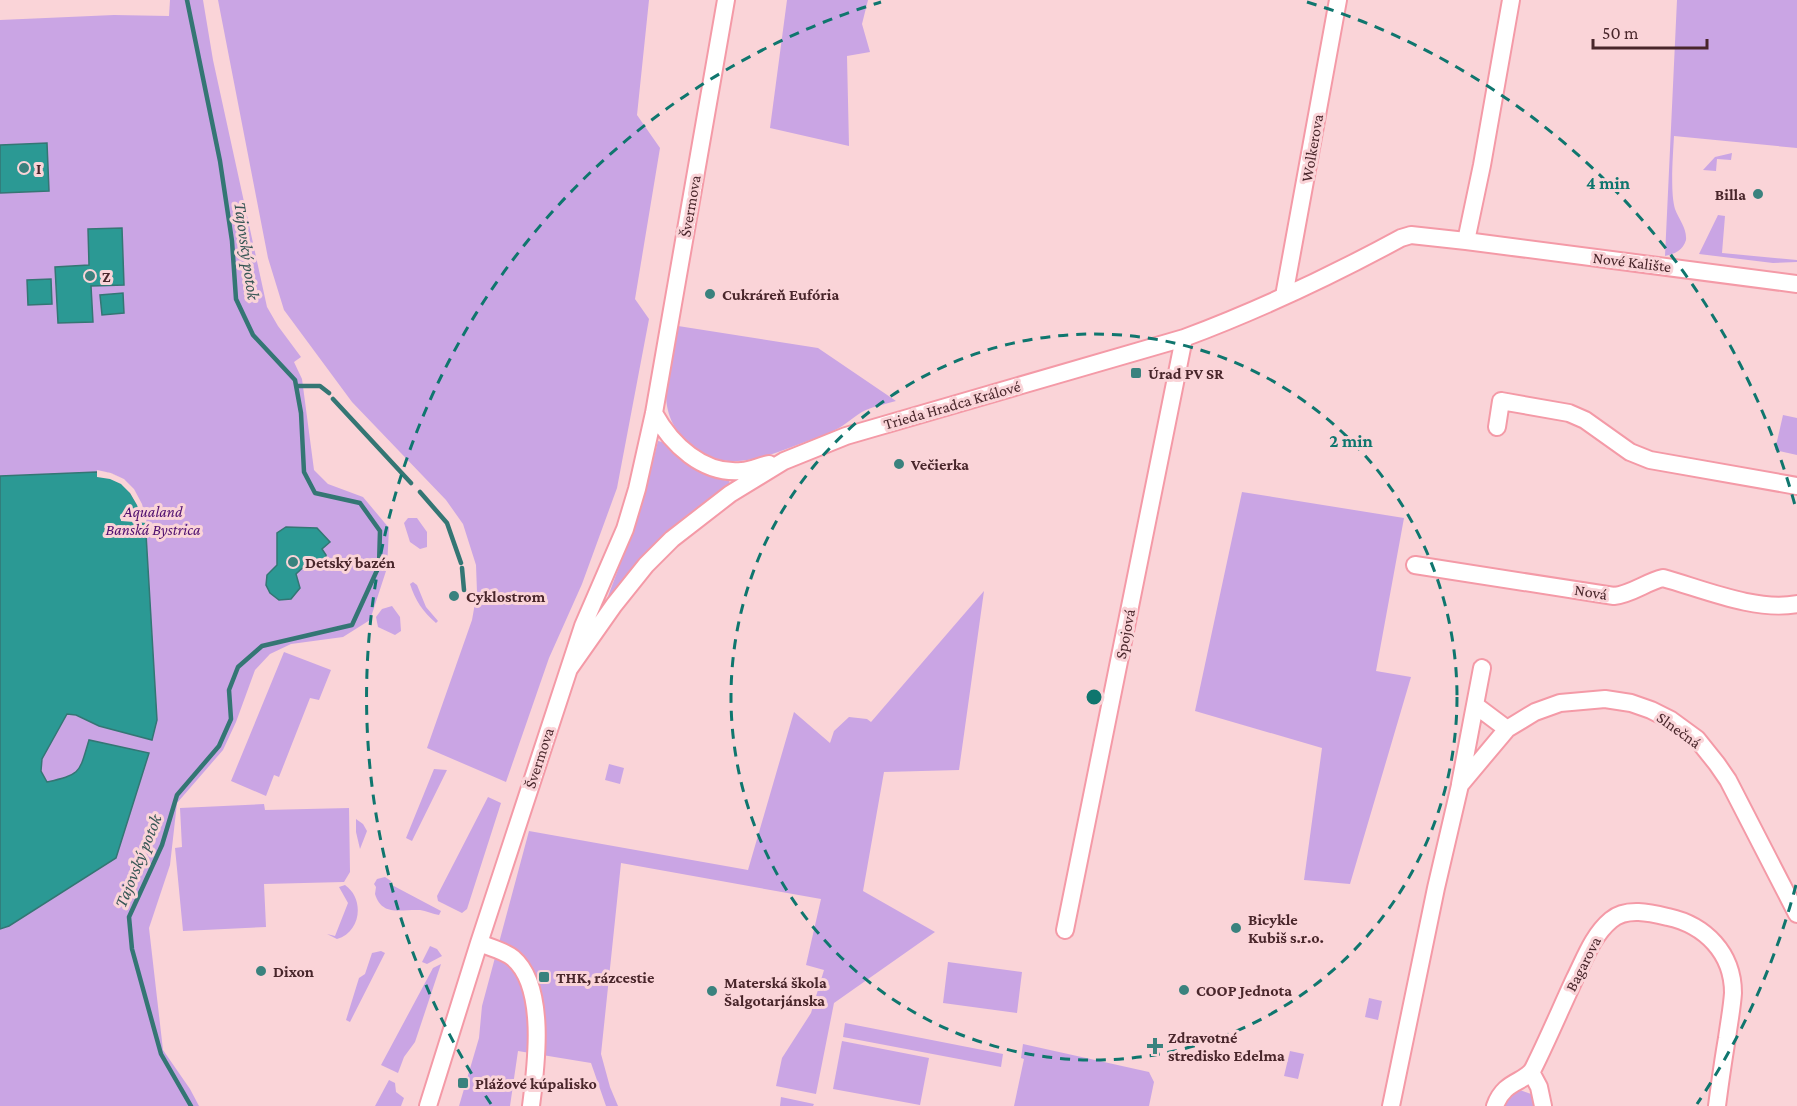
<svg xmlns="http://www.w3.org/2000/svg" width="1797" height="1106" font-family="'Crimson Pro',serif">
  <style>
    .green { fill: #caa5e4 }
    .water { fill: #2b9994; stroke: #347674; stroke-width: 1.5 }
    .pier { fill: #fad4d8 }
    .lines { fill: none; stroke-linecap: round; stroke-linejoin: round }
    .stream { stroke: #347674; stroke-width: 4.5 }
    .minor-casing { stroke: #f49aa7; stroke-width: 20 }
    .minor { stroke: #fff; stroke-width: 16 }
    .ring { fill: none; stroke: #0f766e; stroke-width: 3; stroke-dasharray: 10 8 }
    .poi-dot { fill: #3a827e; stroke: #fad4d8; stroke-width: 2 }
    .labels { text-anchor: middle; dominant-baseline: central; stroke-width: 6; stroke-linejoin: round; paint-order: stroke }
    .street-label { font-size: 16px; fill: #49262b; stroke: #fad4d8 }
    .poi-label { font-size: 16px; font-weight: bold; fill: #49262b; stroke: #fad4d8; text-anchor: start }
    .park-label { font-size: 16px; font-style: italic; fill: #50106f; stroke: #fad4d8 }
    .water-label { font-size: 18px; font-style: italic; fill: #365654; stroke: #fad4d8 }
    .centre { fill: #0f766e; stroke: #fad4d8; stroke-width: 3 }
    .ring-label { font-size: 18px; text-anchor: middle; font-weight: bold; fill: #0f766e; stroke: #fad4d8; stroke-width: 6; stroke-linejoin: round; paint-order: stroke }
  </style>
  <rect width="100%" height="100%" fill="#fad4d8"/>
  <path class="green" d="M170,0H203L213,60L267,307L278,326L301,357L294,362L302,379L314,470L328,484L363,497L389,528L387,568L370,620L343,637L291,644L270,654L255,670L236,722L223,750L177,803L170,865L149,928L163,1050L190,1089L199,1106H0V20L114,15L169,16Z
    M218,0H649L637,115L660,148L635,299L649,319L617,488L582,584L549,658L506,782L427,748L472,620L477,592L476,565L463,524L446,500L352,402L284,310L268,258Z
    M787,0H868L862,24L870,52L847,56L849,146L770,128Z
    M1677,0H1797V148L1674,136C1673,155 1670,192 1675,209C1679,220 1687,228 1686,240C1683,250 1675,254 1665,256Z
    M1732,153L1731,160L1717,159L1716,171L1703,170L1715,157Z
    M1718,215L1725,216L1722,253L1797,260V262L1773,263L1699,254Z
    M678,326L818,348L896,401C886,404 875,406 866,410C855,415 846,425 835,430C823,436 809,440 797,445C761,459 723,473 690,445C651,411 669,369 678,326Z
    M1783,415L1797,418V455L1775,450Z
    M658,441L662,442C682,462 701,476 729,481L730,484C716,496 699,505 685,517C655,542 631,570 607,599L640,511Z
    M1242,492L1404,518L1376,671L1411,677L1350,884L1304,880L1322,748L1195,711Z
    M408,518H417L427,532V547L420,549L410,542L404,523Z
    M413,582L417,585L426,607L438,621L436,623C423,612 415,600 410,584Z
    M984,591L959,770L884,772L863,891L935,932L834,1003L816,1094L776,1086L782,1058L811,1013L824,970L806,965L821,899L621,863L601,1054L610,1087L618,1106H606L591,1063L518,1051L510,1106H459L479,1038L482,1006L529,831L748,870L794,712L830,743L834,731L849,717L867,719L871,722Z
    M392,606L400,617L401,631L395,635L378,627L376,617L382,609Z
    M284,652L331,670L319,700L310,698L279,777L274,775L266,796L231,781Z
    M609,764L624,768L620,784L605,780Z
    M434,769L447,770L412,841L406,838Z
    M488,797L501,803L467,909L462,913L438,901L437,896Z
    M264,804L265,810L349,808L350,872L344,882L264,884L266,927L183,931L175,848L182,847L180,808Z
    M356,819L363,824L367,831L360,849L356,832Z
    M385,877L391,881L390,884L441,911L439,915C433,914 426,911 420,910C401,909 382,917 375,894L376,887L374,884L377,879Z
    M345,885C365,899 361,932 337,939L327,934L335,936L348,903L339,887Z
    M430,946L437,949L442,956L427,964L422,962Z
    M381,951L385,953L350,1022L346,1020L359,978L365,974L372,953Z
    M948,962L1022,972L1017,1013L943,1003Z
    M441,964L415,1042L404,1057L398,1073L381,1065L433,968Z
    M1369,998L1382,1001L1378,1020L1365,1017Z
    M845,1023L1003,1054L1001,1067L843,1037Z
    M842,1041L929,1058L920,1105L833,1089Z
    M1023,1044L1149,1072L1154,1082L1149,1106H1014L1024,1059L1021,1058Z
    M1290,1051L1304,1054L1298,1079L1284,1076Z
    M389,1080L395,1083L396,1092L404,1098L401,1106H375Z
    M1520,1090L1531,1094L1538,1106H1503C1504,1098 1512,1092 1520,1090Z
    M781,1097L814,1104L813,1106H780Z"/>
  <path class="water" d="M47,143L49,191L0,193V145Z
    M122,228L124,285L91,286L93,322L58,323L55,267L89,265L88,229Z
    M51,279L52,304L28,305L27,280Z
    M123,293L124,313L102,315L100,295Z
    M97,472L110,474L123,480L145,517L157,720L152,740L99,726L76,715L67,714L42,759L41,771L47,782C82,774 79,773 89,740L149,753L116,858L9,926L0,929V476Z
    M286,527L317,528L330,542L322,549L326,555V564L317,566L310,561L296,574L300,588L291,599L279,600L270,593L266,585L267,575L277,565V533Z"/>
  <path class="pier" d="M97,470L111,473L124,479L134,489L142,504L147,523L121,521V516L141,517L137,505L130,493L121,484L110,479L97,477Z"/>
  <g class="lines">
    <path class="stream" d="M187,0L220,161L232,241L236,299L253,335L295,380L301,413L304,472L315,493L360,503L380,531L379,566L352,625L262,646L238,667L229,690L231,719L219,746L177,795L162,845L129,917L132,949L161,1054L191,1106
      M296,386H320L329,393
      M333,399L411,483
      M420,492L447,523L461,563
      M462,568L464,590"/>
    <g class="minor-casing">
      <path id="minor" d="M1466,241L1482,165L1511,0
        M1284,296L1338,0
        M654,413C671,444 703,475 742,471C751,470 760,466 769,464
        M1497,427L1501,401L1569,413L1585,420L1630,452L1650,460L1797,486
        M1415,565L1614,596C1632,594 1646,582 1663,578C1703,589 1756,612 1797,604
        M569,669L614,605L646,565L672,539L730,494L784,461L846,436L1184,338C1259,310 1331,276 1401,238L1411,235L1466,241L1797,284
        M1475,705L1507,729
        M1460,784L1482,668
        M1065,930L1184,338
        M479,943C489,947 505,951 513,958C547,987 536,1067 531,1106
        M1531,1072L1539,1087L1543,1106
        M428,1106L479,943L583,626L625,529L637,489L654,413L726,0
        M1391,1106L1436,888L1460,785L1507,729L1535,712L1560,703L1605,699L1631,703L1651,710L1671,720L1697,739L1717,764L1728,780L1797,914
        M1495,1106C1504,1080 1525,1083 1533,1069C1548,1039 1561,1008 1575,978C1585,958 1593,935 1611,920C1626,907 1651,913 1668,917C1705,925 1733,953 1733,993C1732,1008 1729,1023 1727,1038C1723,1061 1720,1083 1717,1106"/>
    </g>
    <use href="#minor" class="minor"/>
  </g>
  <g class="ring">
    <circle cx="1094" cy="697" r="363"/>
    <path d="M1796 885A727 727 0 0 1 1697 1104M491 1104A727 727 0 0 1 881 2M1307 2A727 727 0 0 1 1796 509"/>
  </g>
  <g class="poi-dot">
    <circle cx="24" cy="168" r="6"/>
    <circle cx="1758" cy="194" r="6"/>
    <circle cx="90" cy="276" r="6"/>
    <circle cx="710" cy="294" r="6"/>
    <rect x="1130" y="367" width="12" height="12" rx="3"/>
    <circle cx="899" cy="464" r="6"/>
    <circle cx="293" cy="562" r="6"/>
    <circle cx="454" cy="596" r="6"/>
    <circle cx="1236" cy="928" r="6"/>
    <circle cx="261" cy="971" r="6"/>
    <rect x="538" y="971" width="12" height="12" rx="3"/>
    <circle cx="1184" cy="990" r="6"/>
    <circle cx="712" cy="991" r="6"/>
    <path d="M1152 1037h6v6h6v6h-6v6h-6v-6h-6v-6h6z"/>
    <rect x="457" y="1077" width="12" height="12" rx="3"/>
  </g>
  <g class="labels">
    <g class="street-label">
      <text transform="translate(1312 148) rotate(-80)">Wolkerova</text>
      <text transform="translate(690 206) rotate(-80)">Švermova</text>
      <text transform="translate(1632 262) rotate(7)">Nové Kalište</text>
      <text transform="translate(952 405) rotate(-16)">Trieda Hradca Králové</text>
      <text transform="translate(1591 592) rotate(9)">Nová</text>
      <text transform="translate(1125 634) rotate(-79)">Spojová</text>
      <text transform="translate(1679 730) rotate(36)">Slnečná</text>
      <text transform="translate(539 758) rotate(-72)">Švermova</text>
      <text transform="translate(1583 964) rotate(-63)">Bagarova</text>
    </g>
    <g class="poi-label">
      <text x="36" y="168">I</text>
      <text x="1746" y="194" text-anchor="end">Billa</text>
      <text x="102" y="276">Z</text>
      <text x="722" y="294">Cukráreň Eufória</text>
      <text x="1148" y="373">Úrad PV SR</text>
      <text x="911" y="464">Večierka</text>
      <text x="305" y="562">Detský bazén</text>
      <text x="466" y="596">Cyklostrom</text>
      <text x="1248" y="919">Bicykle<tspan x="1248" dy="18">Kubiš s.r.o.</tspan></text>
      <text x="273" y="971">Dixon</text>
      <text x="556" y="977">THK, rázcestie</text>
      <text x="724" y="982">Materská škola<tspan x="724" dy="18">Šalgotarjánska</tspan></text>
      <text x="1196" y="990">COOP Jednota</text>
      <text x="1168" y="1037">Zdravotné<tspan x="1168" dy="18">stredisko Edelma</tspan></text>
      <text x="475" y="1083">Plážové kúpalisko</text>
    </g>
    <g class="park-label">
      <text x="153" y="511">Aqualand<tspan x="153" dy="18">Banská Bystrica</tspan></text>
    </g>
    <g class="water-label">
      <text transform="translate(247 251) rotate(82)">Tajovský potok</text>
      <text transform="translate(138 861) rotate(-68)">Tajovský potok</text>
    </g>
  </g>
  <circle cx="1094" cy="697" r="9" class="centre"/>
  <g class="ring-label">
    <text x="1608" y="189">4 min</text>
    <text x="1351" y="447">2 min</text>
  </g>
  <path d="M1593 39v9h114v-9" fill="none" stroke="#49262b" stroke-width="3"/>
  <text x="1602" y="39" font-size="18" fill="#49262b" stroke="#fad4d8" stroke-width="4.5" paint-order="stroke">50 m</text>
</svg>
